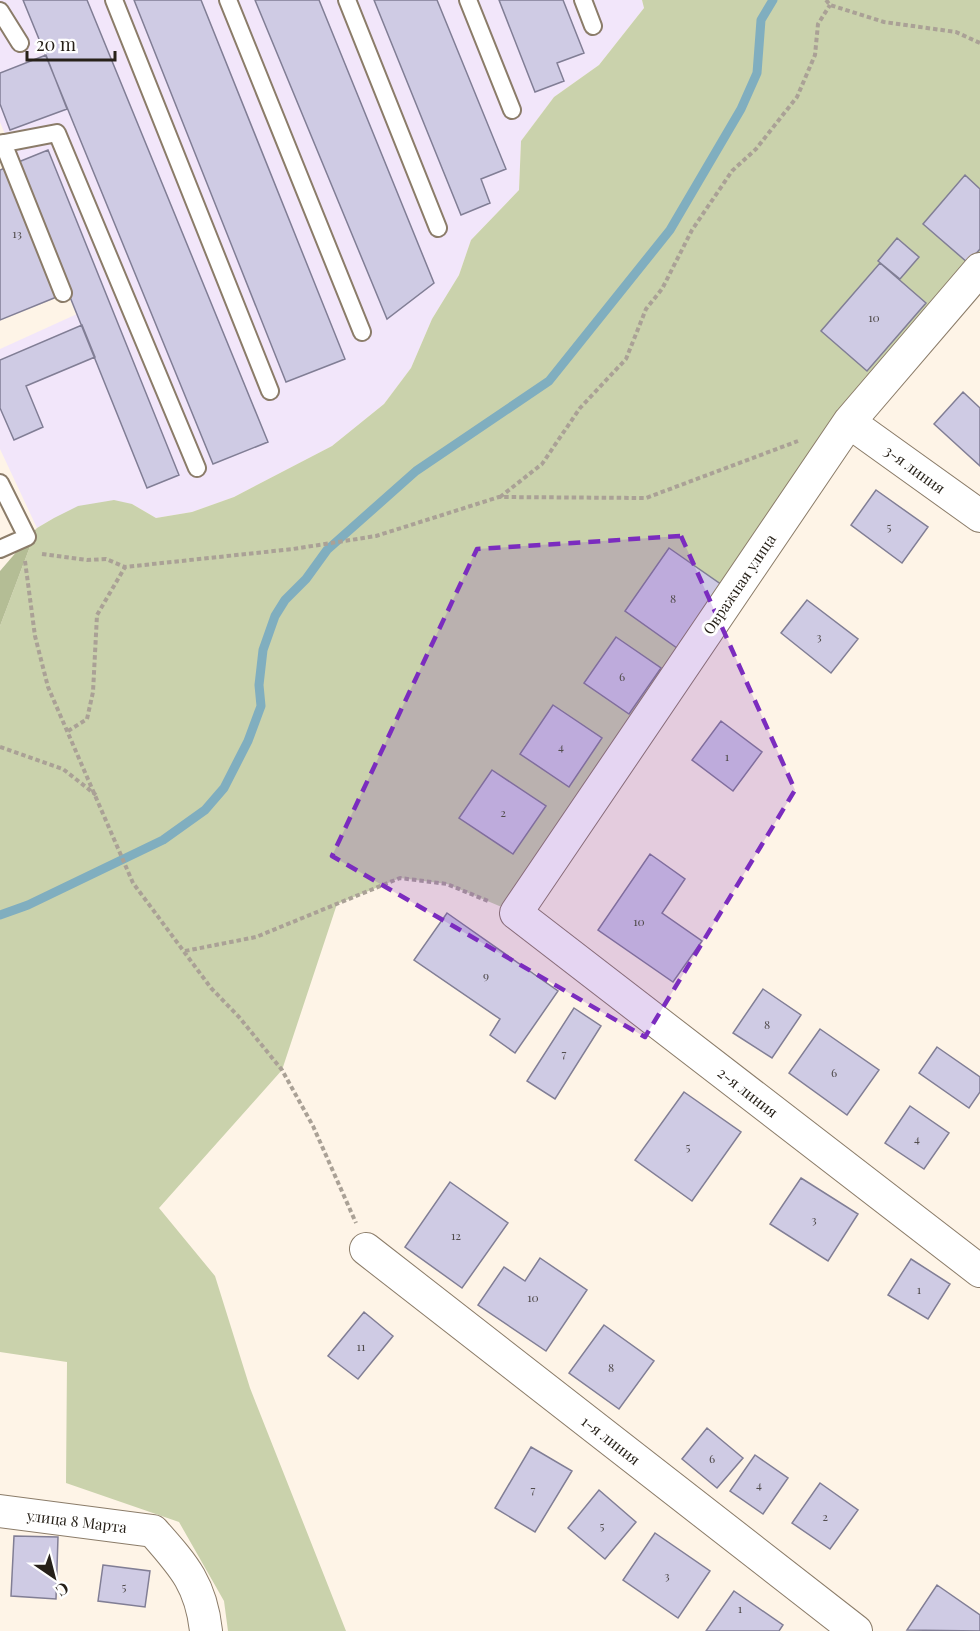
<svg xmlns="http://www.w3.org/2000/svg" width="980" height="1631" font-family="'Playfair Display',serif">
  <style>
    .industrial { fill: #f2e6fa }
    .green { fill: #cad2ac }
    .forest { fill: #b4bd95 }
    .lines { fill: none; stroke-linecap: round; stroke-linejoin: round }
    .stream { stroke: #80aebf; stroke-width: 9 }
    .building { fill: #cfcbe4; stroke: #817e95; stroke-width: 1.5 }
    .lane-casing { stroke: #8b7c69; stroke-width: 20 }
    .street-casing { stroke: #8b7c69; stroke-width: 34 }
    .path { stroke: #aaa196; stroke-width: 4; stroke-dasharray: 4.5 3; stroke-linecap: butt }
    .lane { stroke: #fff; stroke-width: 16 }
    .street { stroke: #fff; stroke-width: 32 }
    .marked { fill: #7b2cbf; fill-opacity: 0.2; stroke: #7b2cbf; stroke-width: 4.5; stroke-dasharray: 12 8; stroke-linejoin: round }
    .labels { text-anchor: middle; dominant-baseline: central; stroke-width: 6; stroke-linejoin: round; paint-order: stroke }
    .number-label { font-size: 12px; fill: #514c4c }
    .street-label { font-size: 15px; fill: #272119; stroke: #fff }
  </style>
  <rect width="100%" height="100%" fill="#fef4e7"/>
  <path class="industrial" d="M0,0H642L644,8L599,65L554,97L521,141L519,190L471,240L459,275L432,319L411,368L384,404L332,446L234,497L192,512L156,518L132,504L54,518L37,528L0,449V349L77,314L0,122Z"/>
  <path class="green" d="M642,0H980V269L849,422L516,913L447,884L400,878L337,904L282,1070L159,1208L215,1276L250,1388L346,1631H228L224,1601L179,1522L66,1483L67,1362L0,1352V626L37,528L54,518L78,506L114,500L132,504L156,518L192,512L234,497L332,446L384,404L411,368L432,319L459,275L471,240L519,190L521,141L554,97L599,65L644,8Z"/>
  <path class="forest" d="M37,528L0,626V571Z"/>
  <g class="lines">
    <path class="stream" d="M0,915L28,905L163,840L205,810L224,788L248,741L261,706L259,685L263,650L275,616L285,600L306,579L327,550L416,471L549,381L670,230L741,109L757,73L761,20L773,0"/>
  </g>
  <path class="building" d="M23,0H87L268,442L213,464Z
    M134,0H201L345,359L286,382Z
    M255,0H319L434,283L387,319Z
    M374,0H437L506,169L481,179L490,203L461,215Z
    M499,0H563L584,53L557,63L564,81L535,92Z
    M46,55L67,109L10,130L0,104V73Z
    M48,150L179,475L147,488L16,163Z
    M7,167L59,296L0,320V170Z
    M965,175L980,189V249L968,263L923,224Z
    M897,238L919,257L900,279L878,261Z
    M880,263L926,303L867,371L821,331Z
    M82,325L95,357L26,386L43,427L14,440L0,408V360Z
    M963,392L980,408V466L934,424Z
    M876,490L928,527L902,563L851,525Z
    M669,548L722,585L677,648L625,611Z
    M807,600L858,639L831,673L781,633Z
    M616,637L661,668L629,714L584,683Z
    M553,705L602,738L569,787L520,754Z
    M721,721L762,752L733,791L692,760Z
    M492,770L546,806L513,854L459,818Z
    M650,854L685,879L662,913L702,941L673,982L598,930Z
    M447,913L558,991L515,1053L490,1035L500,1019L414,960Z
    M763,989L801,1015L772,1058L733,1033Z
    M574,1008L601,1026L555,1099L527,1081Z
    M820,1029L879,1070L847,1115L789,1073Z
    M937,1047L980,1077V1092L969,1108L919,1073Z
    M684,1092L741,1132L692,1201L635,1160Z
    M910,1106L949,1133L924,1169L885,1143Z
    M801,1178L858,1214L828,1261L770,1224Z
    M450,1182L508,1223L462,1288L405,1247Z
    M540,1258L587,1290L546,1351L478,1305L504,1267L525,1281Z
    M911,1259L950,1284L928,1319L888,1295Z
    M364,1312L393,1336L358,1379L328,1356Z
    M604,1325L654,1361L619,1409L569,1373Z
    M707,1428L743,1458L717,1488L682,1459Z
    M531,1447L572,1471L535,1532L495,1508Z
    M755,1455L788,1478L763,1514L730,1491Z
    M820,1483L858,1510L830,1549L792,1523Z
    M599,1490L636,1522L605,1559L568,1528Z
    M655,1533L710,1571L678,1618L623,1580Z
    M14,1536L58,1537L56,1599L11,1596Z
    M103,1565L150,1571L145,1607L98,1601Z
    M937,1585L980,1615V1631L907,1630Z
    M734,1591L783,1625L779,1631H706Z"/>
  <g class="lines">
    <g class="lane-casing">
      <path id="lane" d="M114,0L270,391
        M228,0L362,332
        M347,0L438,228
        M468,0L512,110
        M583,0L593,26
        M0,11L20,43
        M3,143L63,293
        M0,144L57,133L197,468
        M0,483L27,537L0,549"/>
    </g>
    <g class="street-casing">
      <path id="street" d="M980,269L849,422L516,913L980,1271
        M849,422L980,516
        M366,1249L856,1631
        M0,1511L153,1531C183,1565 201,1584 206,1631"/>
    </g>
    <path class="path" d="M826,0L830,5L884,22L956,32L980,43
      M500,497L542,464L580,408L626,359L646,309L662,289L692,230L732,171L756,149L797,97L815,55L818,24L830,5
      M42,554L87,560L106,559L125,567
      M25,561L35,636L48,687L133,883L211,988L239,1017L282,1070L313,1126L356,1223
      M68,731L87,719L93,692L97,615L125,567L293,549L376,536L499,497L646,498L798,441
      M0,747L63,769L96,795
      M185,951L256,937L400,878L447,884L488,901"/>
    <use href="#lane" class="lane"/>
    <use href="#street" class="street"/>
  </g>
  <path class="marked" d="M681,536L795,790L645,1037L332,856L477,549Z"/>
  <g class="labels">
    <g class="number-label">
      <text x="17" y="233">13</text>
      <text x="874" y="317">10</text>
      <text x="889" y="526">5</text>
      <text x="673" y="598">8</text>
      <text x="819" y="636">3</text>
      <text x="622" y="676">6</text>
      <text x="561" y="746">4</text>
      <text x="727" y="756">1</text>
      <text x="503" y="812">2</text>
      <text x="639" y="921">10</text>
      <text x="486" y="975">9</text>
      <text x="767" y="1024">8</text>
      <text x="564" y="1053">7</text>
      <text x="834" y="1072">6</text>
      <text x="917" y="1138">4</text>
      <text x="688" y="1146">5</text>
      <text x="814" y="1219">3</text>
      <text x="456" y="1235">12</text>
      <text x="919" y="1289">1</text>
      <text x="533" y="1297">10</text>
      <text x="361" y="1346">11</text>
      <text x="611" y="1367">8</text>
      <text x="712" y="1458">6</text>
      <text x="759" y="1484">4</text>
      <text x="533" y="1489">7</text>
      <text x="825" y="1516">2</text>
      <text x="602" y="1525">5</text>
      <text x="667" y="1575">3</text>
      <text x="124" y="1586">5</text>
      <text x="740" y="1608">1</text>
    </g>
    <g class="street-label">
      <text transform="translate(915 469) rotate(36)">3-я линия</text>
      <text transform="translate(739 584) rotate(-56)">Овражная улица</text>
      <text transform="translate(748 1092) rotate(38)">2-я линия</text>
      <text transform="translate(611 1440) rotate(38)">1-я линия</text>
      <text transform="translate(77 1521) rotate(7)">улица 8 Марта</text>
    </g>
  </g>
  <g transform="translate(54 1577) rotate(145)" stroke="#ffffff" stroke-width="4.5" paint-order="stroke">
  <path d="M0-4.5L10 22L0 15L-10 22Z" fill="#272119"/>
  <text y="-9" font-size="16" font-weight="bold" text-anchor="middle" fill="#272119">С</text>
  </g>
  <path d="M27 51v9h88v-9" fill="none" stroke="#272119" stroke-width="3"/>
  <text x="36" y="51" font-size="18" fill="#272119" stroke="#ffffff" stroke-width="4.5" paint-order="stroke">20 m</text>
</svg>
